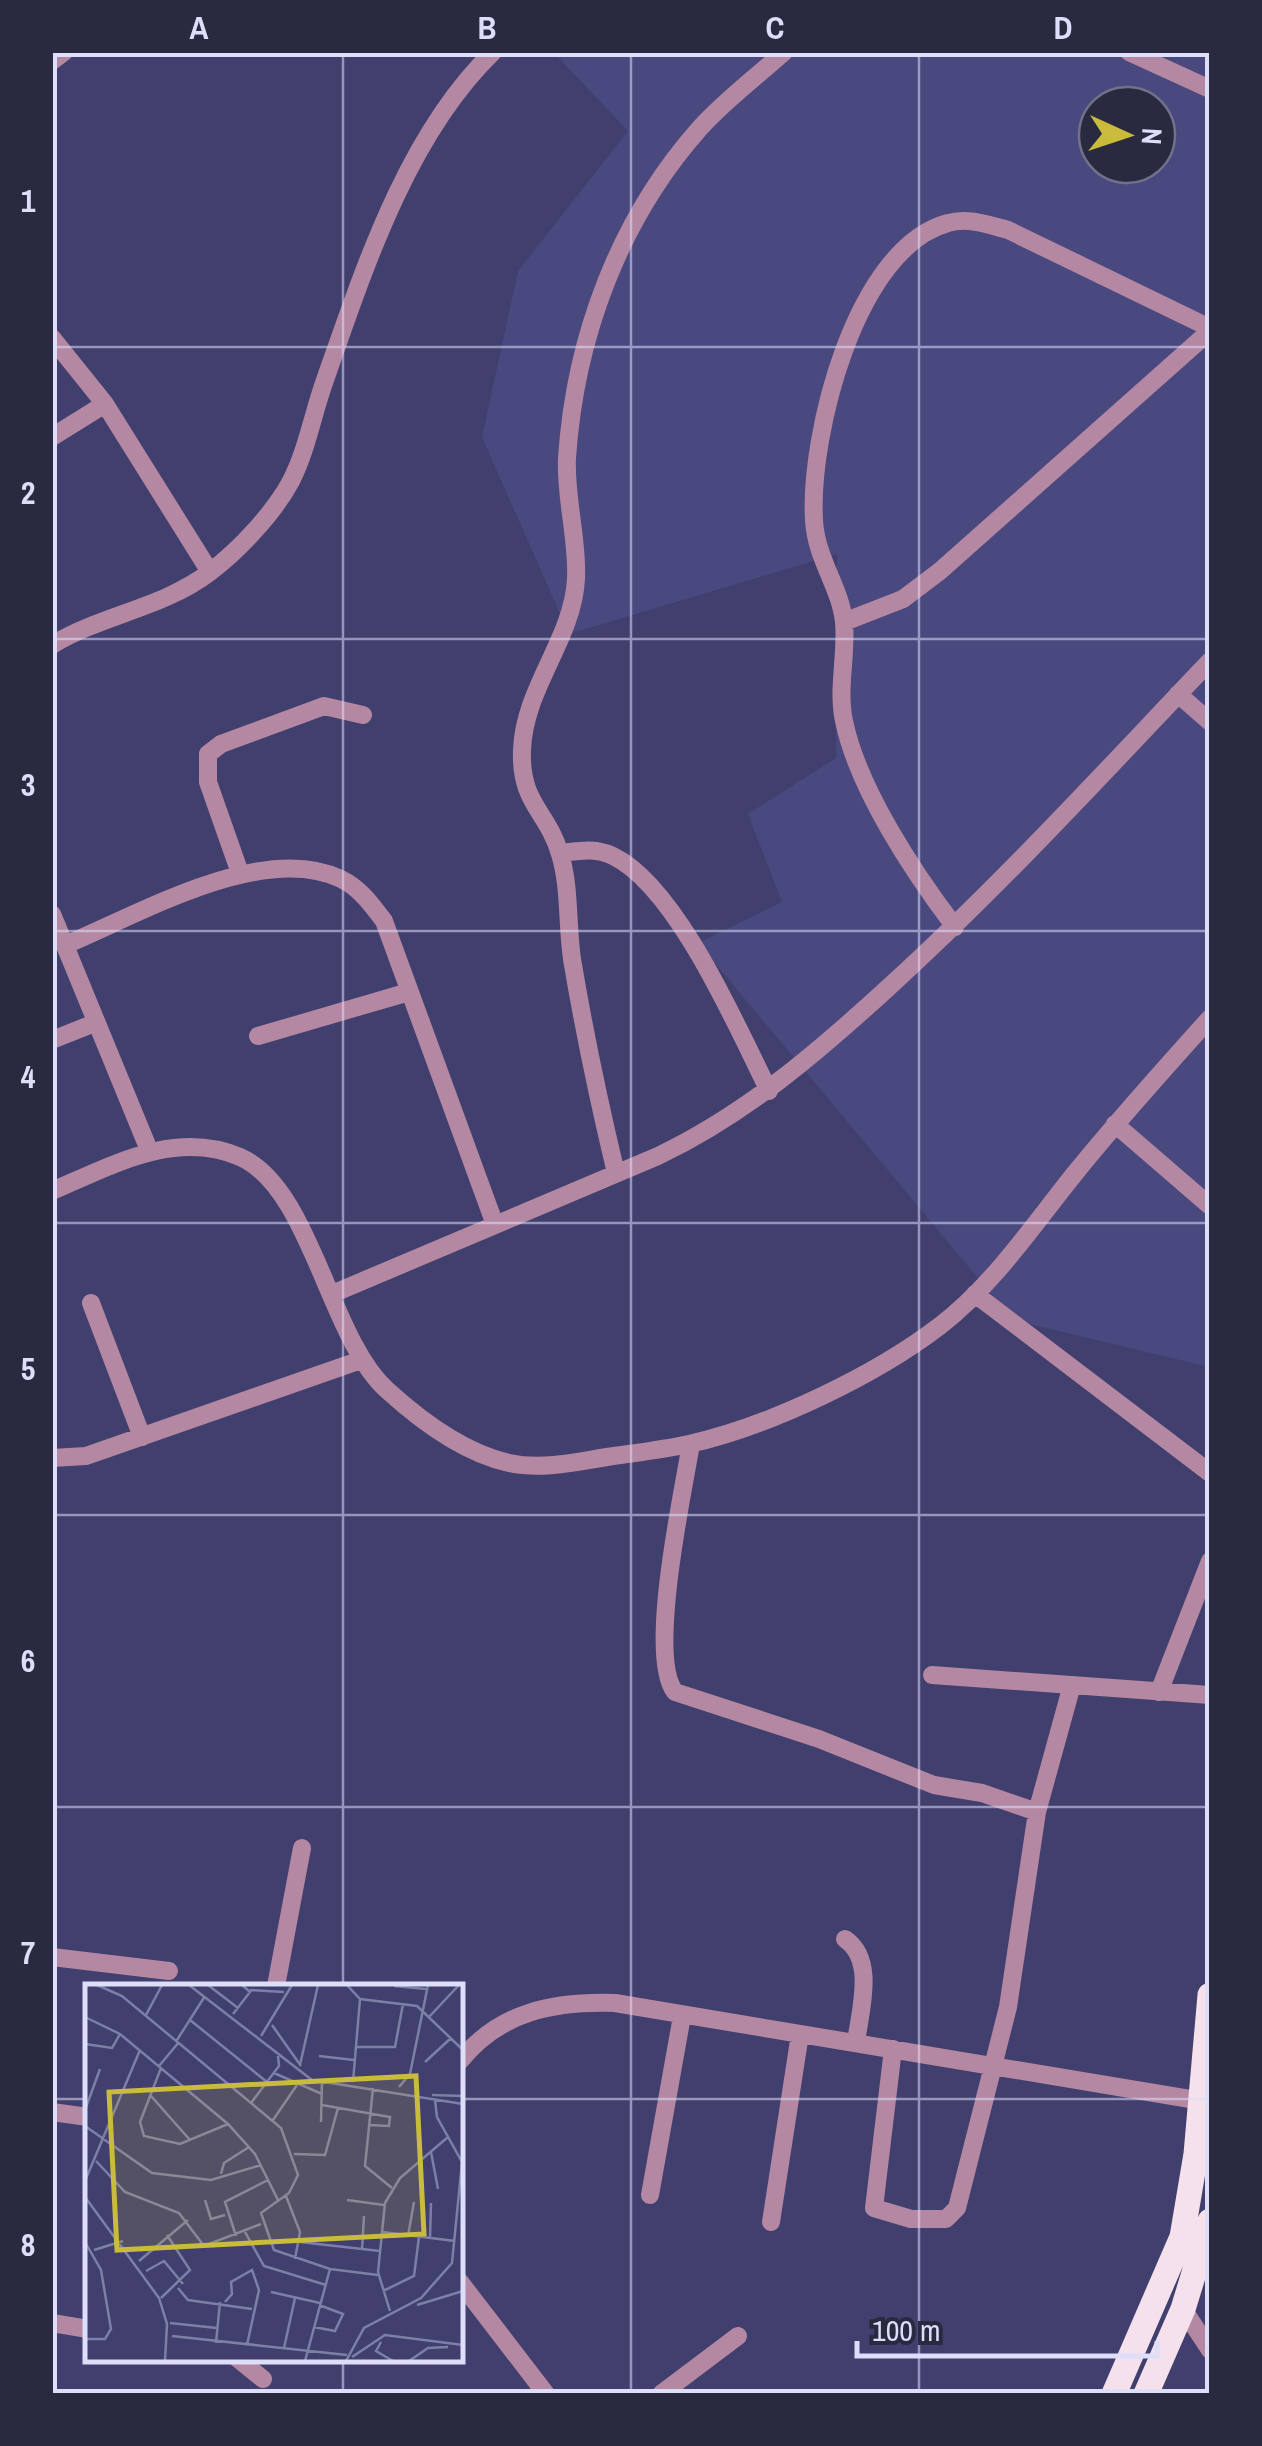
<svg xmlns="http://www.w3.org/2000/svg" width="1262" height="2446" font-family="'Archivo Narrow',sans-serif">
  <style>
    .built { fill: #49487f; fill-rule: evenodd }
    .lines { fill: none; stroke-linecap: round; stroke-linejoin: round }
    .minor { stroke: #b487a2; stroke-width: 18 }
    .major { stroke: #f4e1eb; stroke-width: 25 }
    .grid { fill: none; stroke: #dcdefa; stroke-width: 2.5; stroke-opacity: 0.55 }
    .inset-road { fill: none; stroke: #7e7fa6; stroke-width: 2.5 }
    .view { fill: #c9bb3b; fill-opacity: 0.15; stroke: #c9bb3b; stroke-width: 5 }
    .inset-edge { fill: none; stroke: #dcdefa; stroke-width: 5 }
    .neatline { fill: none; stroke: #dcdefa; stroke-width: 4 }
    .grid-label { font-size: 32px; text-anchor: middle; font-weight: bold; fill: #dcdefa }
  </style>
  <rect width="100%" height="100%" fill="#403f6e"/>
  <path class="built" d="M554,53H1209V1367L1013,1320L698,943L782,902L748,814L836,758L837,554L569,634L482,437L518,271L628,131ZM1097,105H1157V165H1097Z"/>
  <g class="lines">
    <path class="minor" d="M1129,52L1210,89
      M52,61L64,52
      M52,338L105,404L210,572
      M52,437L105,404
      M844,622L903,599L940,571L1210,331
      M52,645C101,615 163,608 210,572C239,550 274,513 291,481C307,450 313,413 325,380C364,269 407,135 493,52
      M1178,694L1210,722
      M560,853C578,851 595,847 613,856C677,887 737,1027 769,1091
      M240,873L208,782V754L221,744L324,706L363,715
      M52,914L149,1150
      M955,927C914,873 858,789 844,721C837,688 847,655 844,622C840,586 816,559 814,520C809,437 855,248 948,223C967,217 989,225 1008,230L1210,328
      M65,945C138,915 263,841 341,879C360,888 372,905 384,921L494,1222
      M258,1036L409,992
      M52,1040L95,1023
      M1115,1124L1210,1206
      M616,1173C599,1102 584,1031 572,959C567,925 570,886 560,854C547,810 520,804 522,750C524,688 573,639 576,579C578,539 565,498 567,458C575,338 619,219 700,128C724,101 756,77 784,52
      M52,1191C111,1166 175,1129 240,1157C311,1188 329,1338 387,1390C421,1421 464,1453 509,1463C542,1470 575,1462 607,1457C634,1453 662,1450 689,1444C770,1426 876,1375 941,1325C994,1284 1034,1224 1076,1172C1119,1119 1164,1069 1210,1018
      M332,1294L658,1156C746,1114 818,1052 890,986C1002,884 1105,771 1210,661
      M975,1294L1210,1473
      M91,1303L142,1437
      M691,1444C683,1492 647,1657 675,1692L819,1739L934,1785L982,1793L1037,1812
      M52,1458L86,1456L361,1360
      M932,1675L1210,1695
      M1159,1692L1210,1561
      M845,1939C876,1960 860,2010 856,2043
      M52,1957L169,1971
      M276,1986L302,1848
      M893,2049L874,2208L911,2219H946L957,2208L1008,2007L1037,1812L1072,1685
      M460,2061C500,2011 555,2001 615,2003L1202,2101
      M52,2112L88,2117
      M650,2195L682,2016
      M771,2222L800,2034
      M460,2282L546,2394
      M1183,2309L1210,2350
      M52,2323L88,2329
      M237,2358L263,2379
      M661,2394L738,2336"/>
    <path class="major" d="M1114,2394L1182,2237L1196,2154L1210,1995
      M1146,2394L1183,2309L1210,2221"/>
  </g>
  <path class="grid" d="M343,52V1986M631,52V2394M919,52V2394M52,347H1210M52,639H1210M52,931H1210M52,1223H1210M52,1515H1210M52,1807H1210M52,2099H88M460,2099H1210M343,2358V2394"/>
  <g transform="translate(85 1984)">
    <rect width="378" height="378" fill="#403f6e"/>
    <path class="inset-road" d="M12,1L37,12L196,144L213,191L204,209L176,229L189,266L245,285L293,291M104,1L227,96L378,120M123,1L153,24M262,1L275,15L332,22L378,66M309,2L341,5M165,6L199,8M148,30L165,8L157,1M61,31L77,1M0,33L35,50L143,140L170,170L193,216M344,33L374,1M105,36L182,98M187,41L216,82M176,52L207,1M92,56L120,12M0,60L27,64L35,50M271,63H310L318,20M234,72L269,76M340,78L366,54M215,81L233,1M74,82L94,58M76,84L55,138L59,152L95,160L143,140M189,89L237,110M268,98L275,15M314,103L325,90L343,1M288,104L280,182L307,204M347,111L378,112M66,112L105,156M166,119L194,82L193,72M237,121L305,133L304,142L284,141M0,126L15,85M188,136L212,101M236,138L237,95M0,142L67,189L126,196L176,181M346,168L353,205M209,170L240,171L253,124M11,177L40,208L94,229L119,262L176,240M136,190L139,179L164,163M0,197L55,66M201,212L215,248L210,275M0,213L74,314L82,340L80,377M120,216L126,235L140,231M262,216L299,221M160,248L179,282L241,301M297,248L370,257M151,252L140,218L183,196M323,252L329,218M345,254L346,219M0,258L16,286L26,345L20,355H0M215,258L295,267M9,266L38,257M277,266L279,232M54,277L103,236M61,287L79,277L98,300M93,304L103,316L167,325M298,307L329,292L334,253M186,308L235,319M76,314L105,286L82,251M140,318L147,310L146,298L167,286L174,306L162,361M332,321L378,307M305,327L293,288L300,219L315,194L363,153M85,339L132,344M229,343L250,347L258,330L234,321M87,352L262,371M296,358L291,367L308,377M131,359L135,318M199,364L210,314M267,373L300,351L378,361M220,377L245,285M261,377L279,344L336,314L367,279L377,178L352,133L350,116M324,377L343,364L363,363"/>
    <path class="view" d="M331,92L339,250L32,266L24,108Z"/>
    <rect width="378" height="378" class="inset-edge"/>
  </g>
  <rect width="1262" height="2446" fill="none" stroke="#29293f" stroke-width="110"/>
  <g transform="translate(1127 135) rotate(93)"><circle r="48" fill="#29293f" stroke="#71718a" stroke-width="2.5"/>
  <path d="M0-8L18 38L0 25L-18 38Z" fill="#c9bb3b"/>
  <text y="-15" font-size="28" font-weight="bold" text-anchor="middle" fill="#dcdefa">N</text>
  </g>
  <path d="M857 2341v15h300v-15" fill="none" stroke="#dcdefa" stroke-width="5"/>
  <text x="872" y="2341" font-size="30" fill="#dcdefa" stroke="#29293f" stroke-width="8" paint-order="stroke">100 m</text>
  <rect x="55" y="55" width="1152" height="2336" class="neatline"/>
  <g class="grid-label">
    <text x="199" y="39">A</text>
    <text x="487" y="39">B</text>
    <text x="775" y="39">C</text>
    <text x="1063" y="39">D</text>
    <text x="28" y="212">1</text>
    <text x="28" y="504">2</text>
    <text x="28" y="796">3</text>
    <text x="28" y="1088">4</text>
    <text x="28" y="1380">5</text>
    <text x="28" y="1672">6</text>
    <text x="28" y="1964">7</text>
    <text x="28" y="2256">8</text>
  </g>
</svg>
